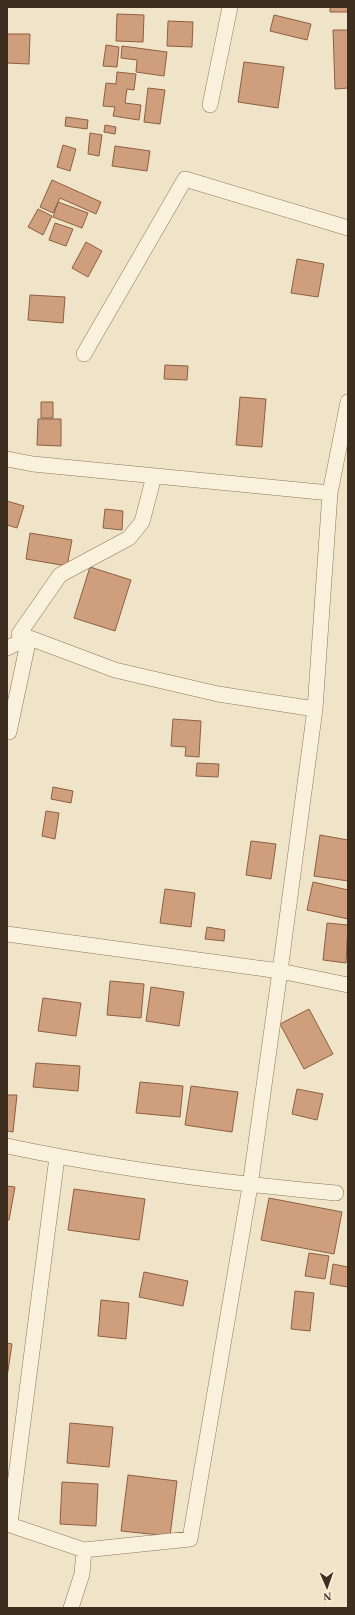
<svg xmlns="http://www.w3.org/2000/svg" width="355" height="1615" font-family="'Times New Roman',serif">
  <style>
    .building { fill: #cf9f7d; stroke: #8d5f41 }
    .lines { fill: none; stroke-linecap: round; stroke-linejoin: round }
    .street-casing { stroke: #8d765c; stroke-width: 16 }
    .street { stroke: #faf1dc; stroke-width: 15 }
  </style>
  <rect width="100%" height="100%" fill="#f0e4c8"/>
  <path class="building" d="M330,7H348V12H330Z
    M117,14L144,15L143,42L116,41Z
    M274,15L311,24L307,40L270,31Z
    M168,21L193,22L192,47L167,46Z
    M333,30H348V88L335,89Z
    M7,34H30L29,64L7,63Z
    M106,45L119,47L117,67L103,66Z
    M122,46L167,52L164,76L136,72L137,60L121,58Z
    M244,62L284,67L278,108L238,102Z
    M117,72L136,74L134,90L127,89L125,103L141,105L139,120L113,116L115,107L103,106L106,83L116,84Z
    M148,88L165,90L160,124L144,122Z
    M66,117L88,120L87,129L65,126Z
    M105,125L116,127L115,134L104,132Z
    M90,133L102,135L99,156L88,154Z
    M63,145L76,149L70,171L57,167Z
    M115,146L150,151L147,171L112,166Z
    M52,180L101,202L96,214L60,198L53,213L40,207Z
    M58,202L88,213L82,228L53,217Z
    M38,209L52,216L43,235L28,227Z
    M55,223L73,229L66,246L49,240Z
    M86,242L102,251L88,277L72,268Z
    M297,259L324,264L318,297L291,293Z
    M30,295L65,297L63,323L28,320Z
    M165,365L188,366L187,380L164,379Z
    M240,397L266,399L262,447L236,445Z
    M41,402H53V418H41Z
    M38,419H61V446L37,445Z
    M7,501L24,506L17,528L7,525Z
    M105,509L123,511L122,530L103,528Z
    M30,533L72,540L67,566L26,559Z
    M90,567L131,580L115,631L74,618Z
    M173,719L201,721L199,757L185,756L186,747L171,746Z
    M197,763L219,764L218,777L196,776Z
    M53,787L73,791L71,803L51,799Z
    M46,811L59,813L55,839L42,836Z
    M320,835L348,840V881L314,876Z
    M251,841L276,844L271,879L246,875Z
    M313,882L348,890V919L307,910Z
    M165,889L195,893L191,927L160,923Z
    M327,923L348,925L346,963L323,960Z
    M207,927L225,930L224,941L205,939Z
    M110,981L144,984L141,1018L107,1015Z
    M151,987L184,992L179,1026L146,1021Z
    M43,998L81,1003L76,1036L38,1031Z
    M309,1009L333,1054L304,1069L280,1024Z
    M36,1063L80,1066L78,1091L33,1087Z
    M140,1082L183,1086L180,1117L136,1113Z
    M191,1086L238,1092L232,1132L185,1125Z
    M297,1089L323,1094L317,1120L292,1114Z
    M7,1095H17L13,1132L7,1131Z
    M7,1186L15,1187L9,1220H7Z
    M74,1189L145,1199L139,1240L68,1230Z
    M269,1198L342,1212L334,1254L261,1240Z
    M309,1253L329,1256L325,1279L305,1276Z
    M333,1264L348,1267V1287L330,1284Z
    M144,1272L188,1281L183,1306L139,1297Z
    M295,1291L314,1293L310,1331L291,1329Z
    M101,1300L129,1303L126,1339L98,1336Z
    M7,1343L12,1344L7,1377Z
    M70,1423L113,1427L109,1467L67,1463Z
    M128,1475L177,1481L170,1536L121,1531Z
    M62,1482L98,1484L96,1526L60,1524Z"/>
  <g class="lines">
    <g class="street-casing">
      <path id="street" d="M210,105L230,7
        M84,354L185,179L348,228
        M7,459L33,464L330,493
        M154,476L142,522L129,538L60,575L19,634L115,670L218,694L315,709
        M7,648L29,638
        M9,732L29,638
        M7,934L280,971L348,985
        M7,1146C115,1169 225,1183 336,1193
        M10,1523L57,1157
        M7,1524L84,1550L190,1539L250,1186L280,971L315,709L330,493L348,402
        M71,1608L82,1574L84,1550"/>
    </g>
    <use href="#street" class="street"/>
  </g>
  <rect width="355" height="1615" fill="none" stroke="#3d2e20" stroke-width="16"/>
  <g transform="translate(327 1587) rotate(178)" stroke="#f7eed8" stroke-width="3" paint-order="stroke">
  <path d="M0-3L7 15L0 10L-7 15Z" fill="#3d2e20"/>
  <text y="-6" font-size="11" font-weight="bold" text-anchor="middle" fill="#3d2e20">N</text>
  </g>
</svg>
